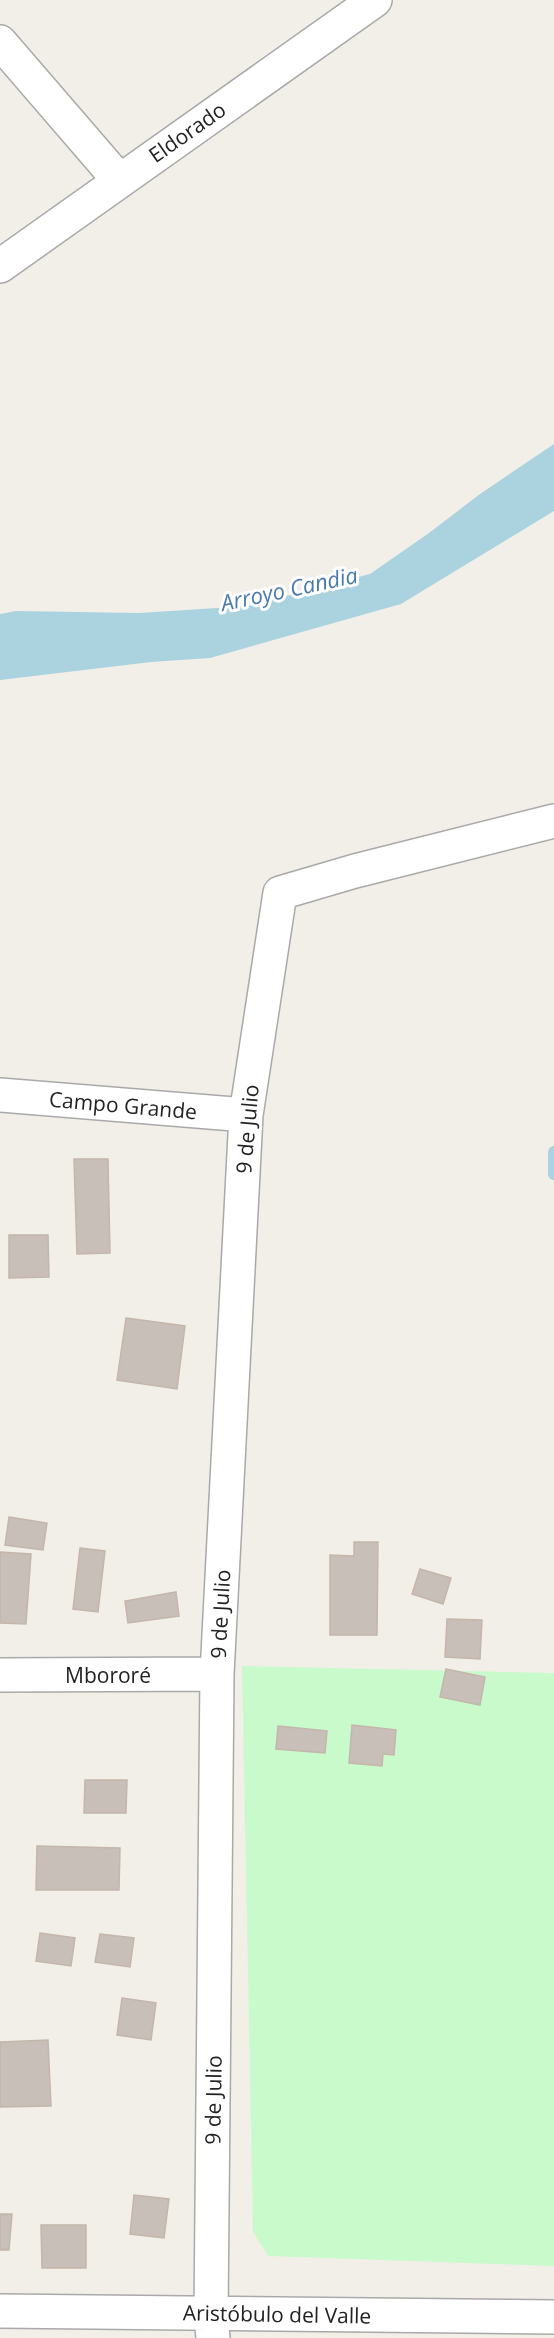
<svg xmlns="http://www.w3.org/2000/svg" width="554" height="2338" font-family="'Open Sans',sans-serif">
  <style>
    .park { fill: #c8facc }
    .water { fill: #aad3df }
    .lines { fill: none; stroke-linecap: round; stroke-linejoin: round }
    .stream { stroke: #aad3df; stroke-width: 12 }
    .building { fill: #c7bfb8; stroke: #c4b6ab; stroke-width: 1.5 }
    .street-casing { stroke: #a9a9a9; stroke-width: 36 }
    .street { stroke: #fff; stroke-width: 33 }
    .labels { text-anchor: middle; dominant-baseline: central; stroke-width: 6; stroke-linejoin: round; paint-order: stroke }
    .street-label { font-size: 21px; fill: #222; stroke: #fff }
    .water-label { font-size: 22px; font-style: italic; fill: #4a7aab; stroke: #fff }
  </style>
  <rect width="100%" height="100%" fill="#f2efe9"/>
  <path class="park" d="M242,1666L554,1673V2266L268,2256L253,2232Z"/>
  <path class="water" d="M554,444V511L401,604L210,658L151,662L0,680V614L16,611L139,613L248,606L370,574L429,533L480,494Z"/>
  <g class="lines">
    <path class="stream" d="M554,1152V1174"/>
  </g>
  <path class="building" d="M74,1159H108L110,1253L77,1254Z
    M9,1235H48L49,1277L9,1278Z
    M126,1318L185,1326L177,1389L117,1380Z
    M9,1517L47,1523L43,1550L5,1545Z
    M354,1542H378L377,1635H330V1555L354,1556Z
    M80,1548L105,1551L98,1612L73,1609Z
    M0,1552L31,1554L26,1624L0,1623Z
    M420,1569L451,1578L443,1604L412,1594Z
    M176,1592L179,1616L128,1623L125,1601Z
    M447,1619L482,1620L480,1659L445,1657Z
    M446,1669L485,1677L480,1705L440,1697Z
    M352,1725L396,1730L394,1755L383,1754L382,1766L349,1763Z
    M278,1726L327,1731L325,1753L276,1749Z
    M85,1780H127L126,1813H84Z
    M37,1846L120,1848L119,1890H36Z
    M40,1933L75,1938L71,1966L36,1961Z
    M100,1934L134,1938L130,1967L95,1962Z
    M122,1998L156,2003L151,2040L117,2035Z
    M48,2040L51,2106L0,2107V2042Z
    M134,2195L169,2199L164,2238L130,2234Z
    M0,2214H12L9,2250H0Z
    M41,2225H86V2268H42Z"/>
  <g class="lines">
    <g class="street-casing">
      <path id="street" d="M0,42L119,180
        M0,266L375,0
        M0,1095L246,1115
        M0,1675L217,1674
        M0,2311L554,2317
        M213,2338L211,2314L217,1674L246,1115L280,893L355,871L554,821"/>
    </g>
    <use href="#street" class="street"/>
  </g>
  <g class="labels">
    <g class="street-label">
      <text transform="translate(187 132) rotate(-35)">Eldorado</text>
      <text transform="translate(123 1105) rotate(5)">Campo Grande</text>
      <text transform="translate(247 1129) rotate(-85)">9 de Julio</text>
      <text transform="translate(220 1614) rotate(-87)">9 de Julio</text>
      <text x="108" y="1675">Mbororé</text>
      <text transform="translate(213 2100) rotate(-89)">9 de Julio</text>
      <text transform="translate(277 2314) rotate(1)">Aristóbulo del Valle</text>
    </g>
    <g class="water-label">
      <text transform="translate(289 588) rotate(-12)">Arroyo Candia</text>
    </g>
  </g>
</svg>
